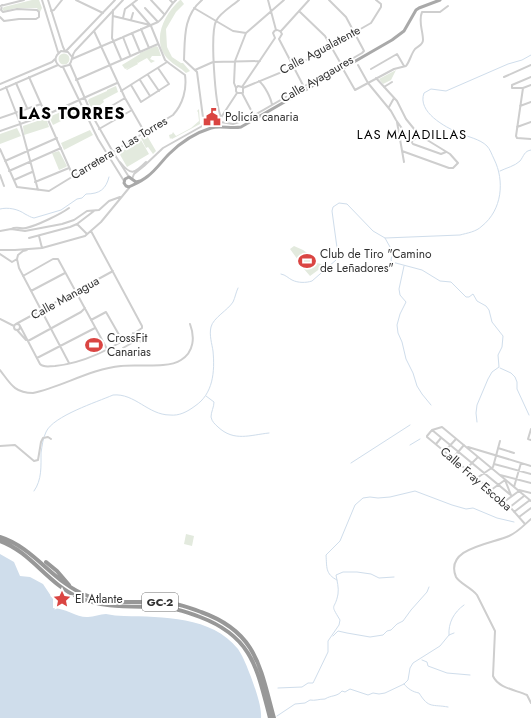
<svg xmlns="http://www.w3.org/2000/svg" width="531" height="718" font-family="Jost,sans-serif">
  <style>
    .green { fill: #e3eade }
    .water { fill: #cfddeb }
    .lines { fill: none; stroke-linecap: round; stroke-linejoin: round }
    .stream { stroke: #cfddeb; stroke-width: 1 }
    .minor { stroke: #cecece; stroke-width: 2 }
    .major { stroke: #a9a9a9; stroke-width: 3 }
    .highway { stroke: #989898; stroke-width: 4 }
    .labels { text-anchor: middle; dominant-baseline: central; stroke-width: 4; stroke-linejoin: round; paint-order: stroke }
    .shield { fill: #fff; stroke: #6f6f6f; stroke-width: 1 }
    .shield-label { font-size: 11px; font-weight: bold; fill: #313131 }
    .street-label { font-size: 12px; fill: #313131; stroke: #fff }
    .poi-label { font-size: 12px; fill: #313131; stroke: #fff; text-anchor: start }
    .neighbourhood-label { font-size: 13px; letter-spacing: 1px; fill: #000; stroke: #fff }
    .district-label { font-size: 16px; font-weight: bold; letter-spacing: 1px; fill: #000; stroke: #fff }
  </style>
  <rect width="100%" height="100%" fill="#fff"/>
  <path class="green" d="M32,0H39L42,8L40,12L37,8H16L4,11L2,9L4,7Z
    M180,0H181L184,4L176,12L166,29L167,47L172,57L181,63H183L190,71L192,70L186,73C181,68 174,65 169,60C150,42 164,14 180,0Z
    M156,46L158,47L161,56H152L150,59L155,61L151,63L147,58L138,63L137,62L138,64L127,70L126,69L130,67L125,69L122,65L140,54V53Z
    M58.5 59a5.5 5.5 0 1 1 11 0a5.5 5.5 0 1 1-11 0Z
    M396,70L391,80L383,84L379,79Z
    M116,86L118,92L103,100L104,102L96,108L97,109L102,108L101,110L94,113L88,101L89,99L107,91V90Z
    M77,105L81,111L53,125L49,117Z
    M199,109L200,124L172,139L171,138L170,139L169,135L172,134L173,132L176,136L191,128L199,121L198,112L197,111Z
    M46,118L49,127L24,135L23,126Z
    M17,128L21,136L0,144V134Z
    M90,130L93,135L64,150L61,143Z
    M146,134L156,151L153,154L148,147L146,148L141,138Z
    M141,140L149,154L127,167L119,153Z
    M59,151L67,166L66,167L59,170L52,153Z
    M294,246L303,250L317,260V263L325,265L310,276L297,261L298,260L290,249Z
    M186,534L194,536L192,546L184,544Z"/>
  <path class="water" d="M0,554L14,562L20,576L30,577L43,584L53,599V608C65,608 78,618 88,617C94,617 100,614 106,614C112,615 118,616 124,616C162,617 212,616 238,649C244,658 247,667 251,677C255,688 262,707 261,718H0Z"/>
  <g class="lines">
    <path class="stream" d="M500,171C506,168 515,166 520,161C524,156 524,151 531,150
      M0,209C8,207 18,209 25,214C29,216 30,217 34,218L61,210L77,199L82,198L86,194C100,194 106,189 109,177
      M385,238L390,247L389,250L392,254L391,260L392,262L422,270L440,281L451,282L466,297H469L473,294L477,301L486,306L489,310L492,322L503,336L502,347L498,355L499,367L492,372L488,379L477,405L476,413L477,422
      M404,266L399,289L400,295L406,302L400,314L397,325L398,333L402,342L406,359L413,373L417,386L422,394L431,405
      M281,274C286,275 288,278 292,280C298,283 306,283 312,281L336,260L338,255L332,211L333,207L339,203L347,204L373,231L385,238L460,235C467,233 476,232 482,226C502,210 505,181 494,159C492,155 490,149 487,146C480,139 468,137 459,133C445,127 417,112 424,93L431,89L446,91L508,64L522,60L531,55
      M500,368L511,373L515,377L517,382V389L529,415
      M206,396L214,402C214,407 211,412 211,417C212,422 215,424 218,427C234,442 250,435 269,433
      M410,445L420,439
      M351,463L410,425
      M34,491C42,480 41,466 41,453C42,446 43,438 46,432C53,416 97,402 113,395C135,393 148,415 170,415C179,416 187,412 195,406C213,394 215,372 213,351C212,344 209,335 211,327C213,318 228,310 233,302C235,298 236,292 238,288
      M337,580C325,574 327,567 326,555L340,541L355,505L363,498L370,497L378,498L390,497L415,491L452,505L466,509L473,508L497,518L514,522
      M449,635C448,623 454,612 464,605
      M333,636L338,631L347,633L370,637L383,635L387,631L391,630L397,624L403,621L411,610L427,592L429,587
      M422,660L427,662L428,666L447,673L470,675
      M404,684C408,689 413,692 419,693C429,709 432,704 448,707
      M278,688L302,687L308,683H313L315,679L328,652V641L339,625L340,620C329,602 335,611 338,594C339,588 337,581 336,575L343,572H357L371,574L379,578L394,577
      M277,716L295,704L305,703L310,700C315,701 319,699 325,699C331,695 337,697 342,691L345,692L350,689L368,695L373,693L379,694L385,693L404,684L408,680L410,668L413,663L440,646L449,635L454,633"/>
    <path class="minor" d="M42,0L58,52
      M48,0L63,47L65,51
      M76,0L103,13
      M151,0L164,14
      M170,0L173,3
      M202,0C183,16 185,38 184,60L197,72L204,125
      M268,0L276,30
      M0,6L24,0
      M145,8L158,22
      M194,8L233,31L246,33
      M113,10L112,38L121,59
      M51,11L54,10L62,0
      M299,11L325,36L341,64
      M113,16L150,25
      M0,17L4,21L19,19H36L39,17V12L37,10L17,9L3,12L1,10L2,5
      M123,18L125,9L137,0
      M131,20L133,13
      M141,29L149,48
      M94,31L125,98L145,133
      M281,31L309,0
      M132,33L140,52
      M123,37L130,55
      M275,38L273,33C275,29 280,29 282,34L279,39
      M279,39L304,87
      M66,51L115,0
      M72,57L68,52L61,51L57,55C54,60 56,64 61,67L69,65C73,61 71,56 75,51L123,0
      M72,59L158,22C165,17 169,6 176,0
      M70,64L93,117L113,152L129,177
      M358,65L368,83L391,111L396,120L413,144L441,154L446,152
      M63,67L98,139L124,181
      M343,69L355,90L394,69L406,66C410,61 411,54 415,49C418,46 423,45 423,40C423,31 418,21 422,12H440L448,6
      M371,69L397,54L404,66
      M195,70L213,62L260,61
      M148,75L159,91
      M29,77L73,176
      M504,77L531,65
      M531,77L512,85V88H523L531,85
      M376,78L397,101L406,119L419,135L450,154L458,163L453,168H449L402,151
      M76,80L158,44
      M140,80L150,96
      M259,81C265,86 271,98 272,105
      M16,83L27,108
      M0,84L52,62L55,59
      M131,85L141,102L169,84L158,68
      M6,87L20,123L38,190
      M242,87L275,38
      M384,87L392,82
      M236,88L234,83L235,61L246,33L284,0
      M243,88L294,67L371,23L381,7V4L376,0
      M523,88L516,136L517,138L531,139
      M0,90L58,65
      M121,91L167,62
      M237,93H243V87
      M237,93L236,91V88L238,86L242,87
      M242,93L252,112L255,114
      M520,106L531,102
      M389,107L394,98
      M93,117L125,98
      M221,117C215,104 210,34 216,21C220,13 232,6 239,0
      M0,118L41,104
      M397,122L404,162
      M517,127L531,122
      M210,128L218,122L237,93
      M99,129L132,110
      M0,131L46,115L117,83
      M411,142L419,135
      M0,149L17,187L49,191L173,115C183,104 187,89 185,75L170,64L165,60L151,26L132,4
      M5,161L57,138
      M120,162C131,176 134,174 146,162
      M9,171L61,148
      M0,175L4,186
      M132,179L134,174L144,166L163,148L204,125L214,121L233,124L246,120L362,53L364,51L363,49L346,17L329,0
      M14,180L32,172
      M35,182L69,168
      M77,224L87,234
      M11,229C16,226 21,229 26,228C36,226 61,214 69,208
      M0,231L11,229L25,231L62,224L74,220L87,211L99,210L109,201L120,197
      M39,236L42,248
      M29,238L70,227L77,224L94,211
      M0,250H15L42,248L85,236L101,222L129,188
      M0,254L12,262L17,259L18,255
      M18,255L23,251L27,250
      M17,259L19,268L69,363
      M23,276L53,259H58L107,349
      M31,291L65,273
      M0,319L14,326
      M91,320L106,312L122,340
      M16,324L113,271
      M14 327a3 3 0 1 1 6 0a3 3 0 1 1-6 0Z
      M20,326L40,364C44,368 49,366 55,366C85,363 117,346 142,328V326L91,231
      M17,330L26,340
      M133,333L137,340
      M137,340L142,342L147,339
      M28,341L81,312L85,308
      M123,348L137,340
      M37,358L95,328
      M0,370C10,383 14,393 33,393C62,387 90,369 121,366C138,364 167,369 181,360C194,352 195,337 190,324
      M531,429L528,439L531,440
      M432,430L512,496
      M436,444L441,438
      M0,446L15,445L34,461L38,460L41,442L43,438L48,437L51,439
      M468,447L531,466
      M498,448L514,453
      M445,451L456,439
      M453,458L464,445
      M494,464L531,474
      M466,469L478,457
      M500,475L531,483
      M477,478L493,467L500,441
      M514,487L521,463
      M491,490L505,480L511,495
      M519,490L531,493
      M504,502L519,491
      M510,507L524,496
      M514,512L530,500
      M519,517L531,508
      M531,519C524,525 518,532 509,536C491,544 444,548 456,577C459,583 472,588 477,595L495,631L493,676C498,688 516,690 527,695L531,703
      M525,524L510,507L491,490L427,437V436L432,430L442,427L531,501"/>
    <path class="major" d="M140,181L136,182L129,177L125,179L124,183L126,186L129,187C135,184 142,181 148,176C156,170 162,161 169,154C180,143 195,133 211,128C220,125 231,129 241,127L392,40L404,31L416,10L419,8L440,0"/>
    <path class="highway" d="M0,537C35,548 53,583 88,596C111,605 136,601 160,602C174,602 188,607 201,612C257,632 260,667 274,718
      M0,541C31,552 48,584 78,597C104,609 132,606 159,607C173,607 187,612 200,617C253,637 257,669 270,718
      M46,562L57,571L69,585"/>
  </g>
  <defs>
    <g id="civic-bare" transform="scale(1.38)"><path d="M-.6-6.5H3V-4.5H.6V-3L4-1V1h2V6H-6V1h2V-1L-.6-3ZM-1.2 2.5V6h2.4V2.5Z" fill="#da4542" stroke="#fff" stroke-width="2.5" paint-order="stroke"/></g>
    <g id="stadium-bare" transform="scale(1.38)"><path d="M0-5a6.5 5 0 1 0 0 10a6.5 5 0 1 0 0-10ZM-3.5-1.8h7v3.6h-7Z" fill="#da4542" stroke="#fff" stroke-width="2.5" paint-order="stroke"/></g>
    <g id="sight-bare" transform="scale(1.38)"><path d="M0-6L1.8-2.2L6-1.7L2.9 1.2L3.7 5.4L0 3.3L-3.7 5.4L-2.9 1.2L-6-1.7L-1.8-2.2Z" fill="#da4542" stroke="#fff" stroke-width="2.5" paint-order="stroke"/></g>
  </defs>
  <g fill-rule="evenodd">
    <use href="#civic-bare" x="212" y="117"/>
    <use href="#stadium-bare" x="307" y="261"/>
    <use href="#stadium-bare" x="94" y="345"/>
    <use href="#sight-bare" x="62" y="599"/>
  </g>
  <g class="labels">
    <rect class="shield" x="142" y="593" width="36" height="18" rx="3"/>
    <g class="shield-label">
      <text x="160" y="602">GC-2</text>
    </g>
    <g class="street-label">
      <text transform="translate(320 50) rotate(-28)">Calle Agualatente</text>
      <text transform="translate(317 79) rotate(-30)">Calle Ayagaures</text>
      <text transform="translate(119 148) rotate(-31)">Carretera a Las Torres</text>
      <text transform="translate(65 298) rotate(-29)">Calle Managua</text>
      <text transform="translate(476 479) rotate(41)">Calle Fray Escoba</text>
    </g>
    <g class="poi-label">
      <text x="225" y="117">Policía canaria</text>
      <text x="320" y="254">Club de Tiro "Camino<tspan x="320" dy="14">de Leñadores"</tspan></text>
      <text x="107" y="338">CrossFit<tspan x="107" dy="14">Canarias</tspan></text>
      <text x="75" y="599">El Atlante</text>
    </g>
    <g class="neighbourhood-label">
      <text x="412" y="134">LAS MAJADILLAS</text>
    </g>
    <g class="district-label">
      <text x="72" y="113">LAS TORRES</text>
    </g>
  </g>
</svg>
